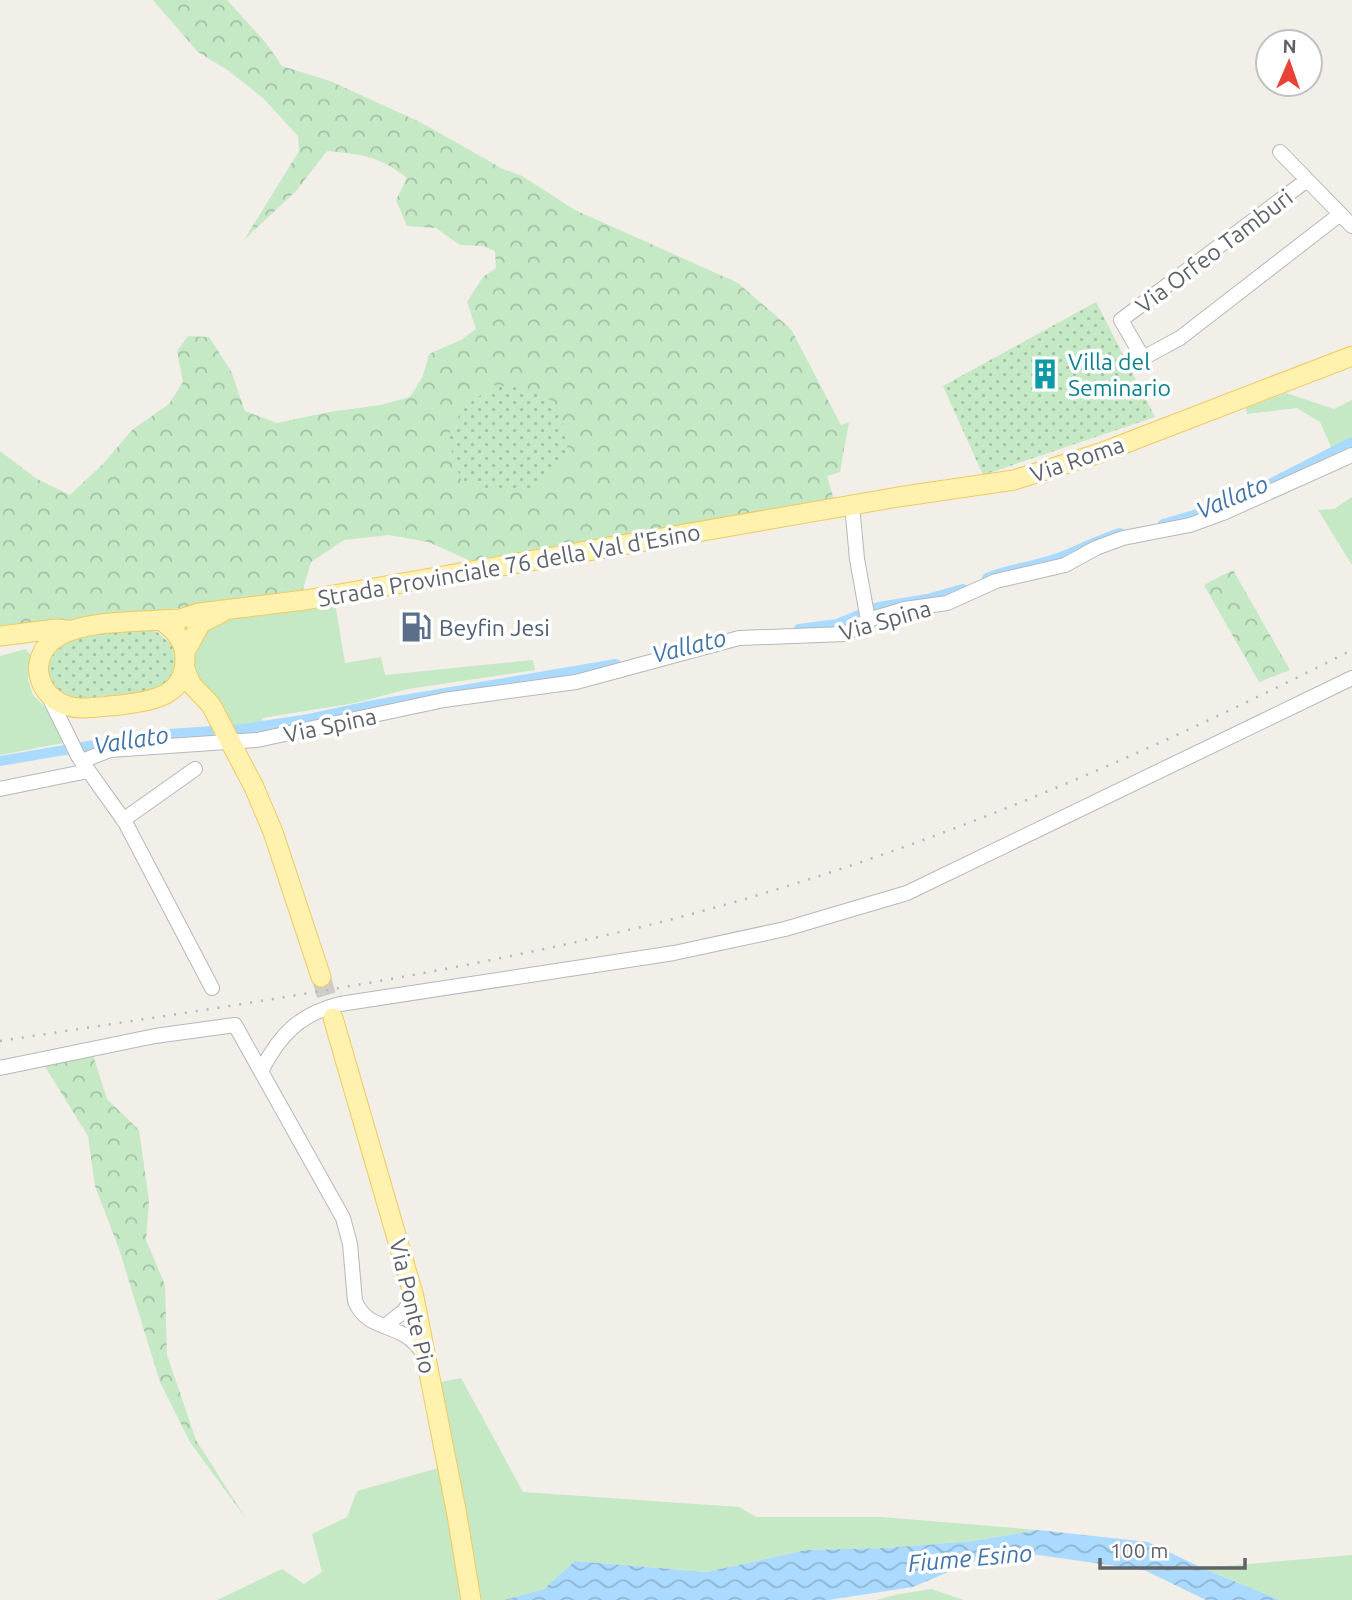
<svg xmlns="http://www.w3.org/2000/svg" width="1352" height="1600" font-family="Ubuntu,sans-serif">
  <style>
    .grass { fill: #c5e8c5 }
    .forest { fill: url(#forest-crowns) }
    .park { fill: url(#park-dots) }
    .water { fill: url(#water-waves) }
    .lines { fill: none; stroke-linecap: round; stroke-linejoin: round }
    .canal { stroke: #aadaff; stroke-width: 10 }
    .major-tunnel { stroke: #ccccc8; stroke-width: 19; stroke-dasharray: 19 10; stroke-linecap: butt }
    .minor-casing { stroke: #b5b8bc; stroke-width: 16 }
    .major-casing { stroke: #f2c960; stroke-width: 21 }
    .minor { stroke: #fff; stroke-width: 14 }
    .major { stroke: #fff2af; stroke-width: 19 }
    .rail { stroke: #b6b7b8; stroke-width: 2.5; stroke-dasharray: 2 9; stroke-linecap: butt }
    .labels { text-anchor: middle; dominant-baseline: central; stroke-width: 7; stroke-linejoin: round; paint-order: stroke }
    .street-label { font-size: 23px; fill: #5f6368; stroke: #fff }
    .culture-label { font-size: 23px; fill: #0d838f; stroke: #fff; text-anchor: start }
    .service-label { font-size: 23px; fill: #4e5e75; stroke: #fff; text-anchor: start }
    .water-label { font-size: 24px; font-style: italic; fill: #4174aa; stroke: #fff }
  </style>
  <defs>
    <pattern id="forest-crowns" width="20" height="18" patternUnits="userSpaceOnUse" patternTransform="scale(1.75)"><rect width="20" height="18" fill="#c5e8c5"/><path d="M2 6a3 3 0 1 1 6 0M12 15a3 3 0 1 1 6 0" fill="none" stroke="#a3c0a4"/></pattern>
    <pattern id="park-dots" width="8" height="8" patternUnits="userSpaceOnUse" patternTransform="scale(1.75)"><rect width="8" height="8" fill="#c5e8c5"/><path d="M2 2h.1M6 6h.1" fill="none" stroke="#a3c0a4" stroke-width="1.8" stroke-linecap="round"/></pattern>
    <pattern id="water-waves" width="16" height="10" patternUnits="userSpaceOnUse" patternTransform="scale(1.75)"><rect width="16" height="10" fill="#aadaff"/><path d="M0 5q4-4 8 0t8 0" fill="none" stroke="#8eb4d2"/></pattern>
  </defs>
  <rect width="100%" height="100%" fill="#f1efe8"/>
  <path class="grass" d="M1286,393L1334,409L1352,400V452L1336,458L1320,422L1297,408L1247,414L1246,408Z
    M1352,497V565L1318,510L1334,509Z
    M335,603L345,663L381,657L385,675L533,660L535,670L408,689L355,703L262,718L266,735L240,736L218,701L201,685L193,671L195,648L202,629L217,620Z
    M26,649L32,657L28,679L33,695L46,708L63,743L0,755V656Z
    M461,1378L523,1492L739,1507L756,1517H881L1038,1530L973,1541L885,1548L806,1550L707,1572L576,1561L544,1589L504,1600H480L441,1382Z
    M442,1467L461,1600H217L282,1569L304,1584L322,1572L312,1534L347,1517L357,1491Z
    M1352,1555V1600H1280L1202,1568Z
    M932,1589L963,1600H876L899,1594Z"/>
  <path class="forest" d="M153,0H227L266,43L282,66L330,81L420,122L503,169L522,176L575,210L738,283L791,329L841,425L849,422L840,472L827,476L834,500L480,565L428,542L389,535L344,540L311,562L302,593C201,604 101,620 0,630V451L37,479L70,495L103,464L132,430L169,404L183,382L177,351L188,336L209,337L231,371L245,411L277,423L329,412L381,405L410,397L423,376L429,354L461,340L476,329L467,302L483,277L496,268L495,251L483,246L460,245L436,228L407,226L396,200L407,178C380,156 360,154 327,151L296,191L244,240L299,151L298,136L264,99L229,71L198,52Z
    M1233,570L1290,670L1259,682L1204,585Z
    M93,1055L107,1099L139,1130L149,1201L146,1240L165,1285L167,1355L196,1440L247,1520L190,1442L160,1382L119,1249L95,1186L88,1136L44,1065Z"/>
  <path class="park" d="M1096,302L1155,417L983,475L943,386Z
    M494,385C549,391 560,394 568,451C561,462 551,479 539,485C516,496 486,488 462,483L447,437L466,406Z
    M144,629L157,632L172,645L176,665L167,683L156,691L73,699C61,694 50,687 48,673C44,632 116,633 144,629Z"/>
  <path class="water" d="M1038,1530L1148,1542L1202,1568L1280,1600H1206L1144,1570L1031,1554L974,1561L913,1587L828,1600H504L544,1589L575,1561L707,1572L806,1550L885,1548L973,1541Z"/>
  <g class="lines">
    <path class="canal" d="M1262,488L1352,442
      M1163,524L1215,509
      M987,578C1010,568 1034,567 1058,558C1079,551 1098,539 1120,533
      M799,629L837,624L879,607L927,599L963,589
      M0,761L153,735L243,729L309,719L374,705L616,664"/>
    <path class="major-tunnel" d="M321,977L333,1018"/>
    <g class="minor-casing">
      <path id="minor" d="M1280,152L1352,226
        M1307,180L1121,320L1143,358L1180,338L1339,215
        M852,505L857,559L868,620
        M49,697L78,756L125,822L212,988
        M82,761L110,750L257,740L444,700L576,682L739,638L845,634L868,620L905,609L947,603L996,581L1065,565L1096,548L1123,538L1190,525L1223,513L1352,455
        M0,789L88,771
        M123,820L195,769
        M0,1068L155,1036L235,1025L343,1218L350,1244L355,1301C369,1335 403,1319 424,1355
        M261,1071C280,1034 300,1014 340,1004L674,953L785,929L907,893L1352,678
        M385,1326L404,1311L414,1297"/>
    </g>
    <g class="major-casing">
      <path id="major" d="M160,620L180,619L199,613L305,600L898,497L1014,480L1100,453L1352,356
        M160,620C173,628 185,640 185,658C186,697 151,701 120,705C108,706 95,708 83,708C40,709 21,658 59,636C84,621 131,622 160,620Z
        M0,636L56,629L67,630
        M185,652L201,623L221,613
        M185,669L191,684L211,705L254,787L273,832L321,977
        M333,1018L414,1297L457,1515L471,1600"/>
    </g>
    <use href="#minor" class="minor"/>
    <use href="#major" class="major"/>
    <path class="rail" d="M0,1041C223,1007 446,976 665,921C905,859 1132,762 1352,650"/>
  </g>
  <defs>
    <g id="building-bare" transform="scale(2.415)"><path d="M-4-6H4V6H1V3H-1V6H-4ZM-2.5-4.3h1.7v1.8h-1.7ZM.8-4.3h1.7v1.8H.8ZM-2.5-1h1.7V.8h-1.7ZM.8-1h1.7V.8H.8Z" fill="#0f9aa8" stroke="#fff" stroke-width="2.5" paint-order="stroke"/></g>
    <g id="fuel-bare" transform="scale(2.415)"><path d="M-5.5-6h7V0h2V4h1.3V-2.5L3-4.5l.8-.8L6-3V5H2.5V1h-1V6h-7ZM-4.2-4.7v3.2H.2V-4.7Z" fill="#5c6f8a" stroke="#fff" stroke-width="2.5" paint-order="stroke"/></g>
  </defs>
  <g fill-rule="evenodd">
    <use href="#building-bare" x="1045" y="374"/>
    <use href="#fuel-bare" x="416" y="627"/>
  </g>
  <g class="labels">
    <g class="street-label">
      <text transform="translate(1214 251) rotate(-37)">Via Orfeo Tamburi</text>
      <text transform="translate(1077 459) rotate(-19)">Via Roma</text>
      <text transform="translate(509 565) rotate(-10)">Strada Provinciale 76 della Val d'Esino</text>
      <text transform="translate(885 620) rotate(-16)">Via Spina</text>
      <text transform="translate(330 725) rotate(-12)">Via Spina</text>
      <text transform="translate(413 1306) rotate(77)">Via Ponte Pio</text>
    </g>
    <g class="culture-label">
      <text x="1068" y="361">Villa del<tspan x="1068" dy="26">Seminario</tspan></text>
    </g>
    <g class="service-label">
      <text x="439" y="627">Beyfin Jesi</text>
    </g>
    <g class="water-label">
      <text transform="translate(1232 497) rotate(-23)">Vallato</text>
      <text transform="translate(689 646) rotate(-14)">Vallato</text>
      <text transform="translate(131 740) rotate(-9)">Vallato</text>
      <text transform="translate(970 1558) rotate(-5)">Fiume Esino</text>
    </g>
  </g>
  <g transform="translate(1289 63) rotate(2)"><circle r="33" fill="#ffffff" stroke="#bfc1c3" stroke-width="2"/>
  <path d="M0-5L12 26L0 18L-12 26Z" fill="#ea4335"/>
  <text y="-10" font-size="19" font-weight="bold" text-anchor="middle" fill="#5f6368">N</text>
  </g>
  <path d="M1100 1558v10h145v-10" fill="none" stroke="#5f6368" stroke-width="3.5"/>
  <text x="1110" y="1558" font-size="21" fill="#5f6368" stroke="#ffffff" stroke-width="5" paint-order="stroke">100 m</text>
</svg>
